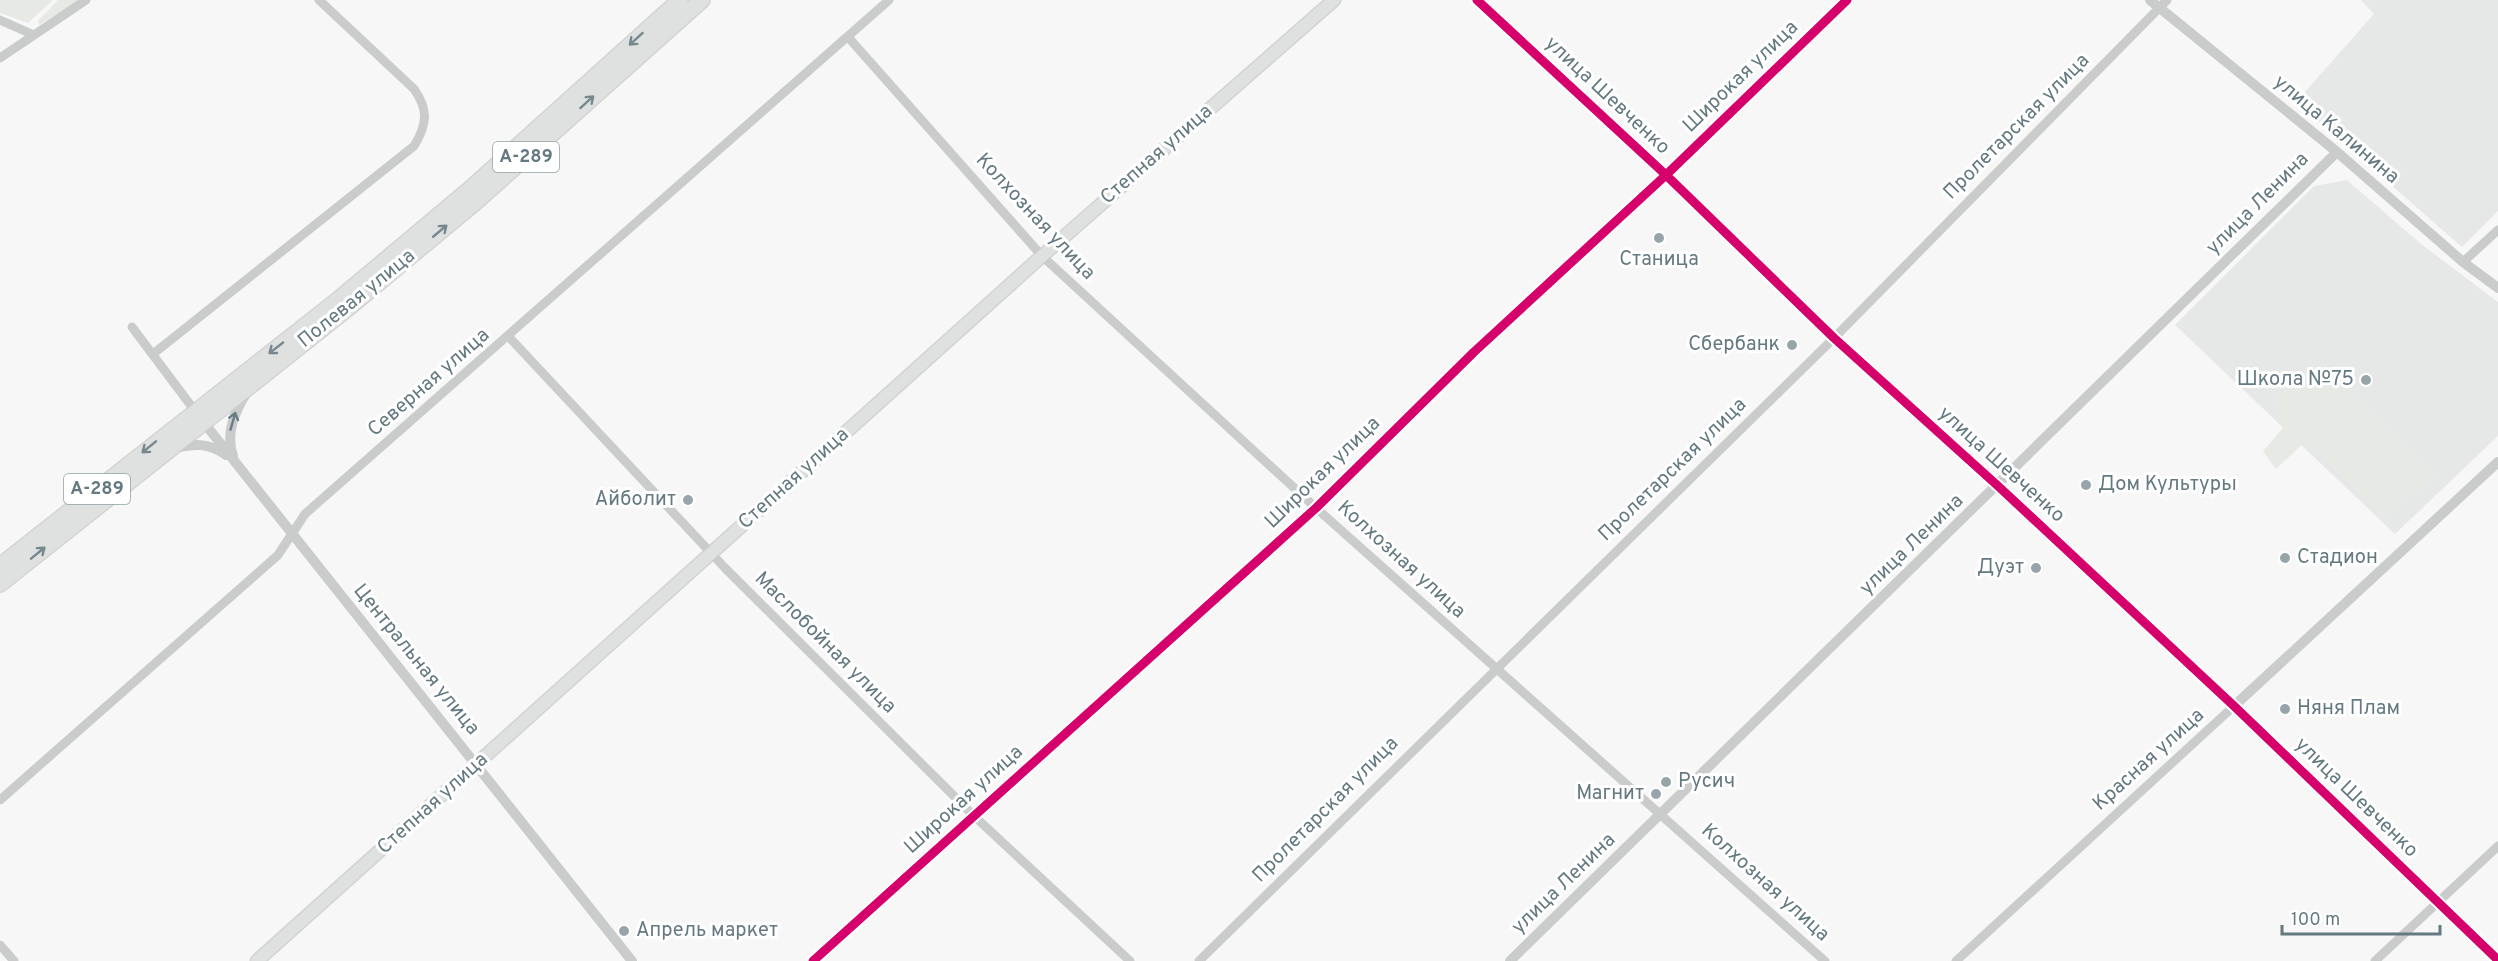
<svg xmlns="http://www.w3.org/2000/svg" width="2498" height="961" font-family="Overpass,sans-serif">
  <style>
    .built { fill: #e6e8e7 }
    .green { fill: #e6e9e4 }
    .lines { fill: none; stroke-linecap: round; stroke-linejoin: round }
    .secondary-casing { stroke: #d2d3d4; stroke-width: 15 }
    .trunk-casing { stroke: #d3d4d4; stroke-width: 18 }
    .minor { stroke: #cacccc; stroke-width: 9 }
    .tertiary { stroke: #cacccc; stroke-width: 10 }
    .secondary { stroke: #dfe0e0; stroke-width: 12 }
    .trunk { stroke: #dfe0e0; stroke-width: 15 }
    .cycleway-casing { stroke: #fff; stroke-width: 13 }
    .cycleway { stroke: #d6006c; stroke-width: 9 }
    .oneway { stroke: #76888e }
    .oneway2 { stroke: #697d84 }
    .poi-dot { fill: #97a5aa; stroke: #fff; stroke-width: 2 }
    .labels { text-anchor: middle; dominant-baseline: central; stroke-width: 6; stroke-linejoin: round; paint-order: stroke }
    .shield { fill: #fff; stroke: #92a1a6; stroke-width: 1.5 }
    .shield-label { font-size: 18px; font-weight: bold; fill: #647980 }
    .street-label { font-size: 20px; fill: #647980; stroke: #fff }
    .poi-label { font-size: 20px; fill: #647980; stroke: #fff; text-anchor: end }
  </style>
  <rect width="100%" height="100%" fill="#f7f7f7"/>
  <path class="built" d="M2361,0H2498V211L2462,247L2296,102L2374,14Z
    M2347,180L2421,244L2498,302V436L2395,534L2175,325L2314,186Z"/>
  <path class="green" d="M0,0H53L28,23L0,13Z
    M58,0H80L39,25L38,21Z
    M2323,363L2433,474L2384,520L2307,440L2276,469L2263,451L2283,428L2277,399L2300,372Z"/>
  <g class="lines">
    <g class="secondary-casing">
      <path id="secondary" d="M257,961L1042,256L1334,0"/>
    </g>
    <g class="trunk-casing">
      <path id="trunk" d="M0,566L339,299L469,190L680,0
        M0,584L347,309L478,200L702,0"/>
    </g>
    <path class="minor" d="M0,20L34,35
      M848,37L1042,256L1316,508L1825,961
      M0,58L86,0
      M2463,262L2498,230
      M132,327L195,411
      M509,337L725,568L973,815L1130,961
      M153,354L414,146C427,125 429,110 414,89L319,0
      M0,800L278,555L305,514L889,0
      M0,945L14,961
      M813,961L1316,508L1474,352L1666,175L1847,0
      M1199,961L1834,338L2167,0
      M1956,961L2234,706L2498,960
      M2375,961L2498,846"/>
    <path class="tertiary" d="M1477,0L1666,175L1834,338L1998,486L2234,706L2498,462
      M2150,0L2337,152L2463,262L2498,288
      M201,419L632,961
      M173,448C194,444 208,442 226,455
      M233,456C225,433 235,411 247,392
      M1510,961L2337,152"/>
    <use href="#secondary" class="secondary"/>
    <use href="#trunk" class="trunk"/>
    <g class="cycleway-casing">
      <path id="cycleway" d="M1477,0L1666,175L1834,338L1998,486L2234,706L2498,960
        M813,961L1316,508L1474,352L1666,175L1847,0"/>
    </g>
    <use href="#cycleway" class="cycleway"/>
  </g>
  <defs><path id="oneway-shaft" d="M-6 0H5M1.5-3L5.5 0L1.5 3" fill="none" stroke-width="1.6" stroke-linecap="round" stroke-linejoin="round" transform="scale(1.5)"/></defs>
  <g class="oneway">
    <use href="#oneway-shaft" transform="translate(636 39) rotate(138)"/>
    <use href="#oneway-shaft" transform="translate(587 102) rotate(-42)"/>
    <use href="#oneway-shaft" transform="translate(440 231) rotate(-40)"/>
    <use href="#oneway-shaft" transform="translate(276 348) rotate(142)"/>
    <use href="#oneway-shaft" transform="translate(149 447) rotate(141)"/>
    <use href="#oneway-shaft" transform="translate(38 553) rotate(-39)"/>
  </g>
  <use class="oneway2" href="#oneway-shaft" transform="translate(233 421) rotate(-74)"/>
  <g class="poi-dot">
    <circle cx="1659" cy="238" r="6"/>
    <circle cx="1792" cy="345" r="6"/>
    <circle cx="2366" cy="380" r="6"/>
    <circle cx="2086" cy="485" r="6"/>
    <circle cx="688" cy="500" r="6"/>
    <circle cx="2285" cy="558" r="6"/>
    <circle cx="2036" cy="568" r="6"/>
    <circle cx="2285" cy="709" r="6"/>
    <circle cx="1666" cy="782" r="6"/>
    <circle cx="1656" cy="794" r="6"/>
    <circle cx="624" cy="931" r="6"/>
  </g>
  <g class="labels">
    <g class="shield">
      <rect x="493" y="142" width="66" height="30" rx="4.5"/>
      <rect x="64" y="474" width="66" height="30" rx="4.5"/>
    </g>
    <g class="shield-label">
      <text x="526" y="157">А-289</text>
      <text x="97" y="489">А-289</text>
    </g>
    <g class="street-label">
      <text transform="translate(1741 77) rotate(-44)">Широкая улица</text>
      <text transform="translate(1607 96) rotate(43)">улица Шевченко</text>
      <text transform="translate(2017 127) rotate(-45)">Пролетарская улица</text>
      <text transform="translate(2336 130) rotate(40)">улица Калинина</text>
      <text transform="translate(1157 155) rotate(-41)">Степная улица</text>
      <text transform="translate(2258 204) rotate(-45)">улица Ленина</text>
      <text transform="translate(1035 217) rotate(47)">Колхозная улица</text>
      <text transform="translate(357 299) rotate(-39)">Полевая улица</text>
      <text transform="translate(429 383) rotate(-41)">Северная улица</text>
      <text transform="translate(2001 465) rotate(42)">улица Шевченко</text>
      <text transform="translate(1673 470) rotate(-44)">Пролетарская улица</text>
      <text transform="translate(1323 473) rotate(-44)">Широкая улица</text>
      <text transform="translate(794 479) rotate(-42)">Степная улица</text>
      <text transform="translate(1912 545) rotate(-44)">улица Ленина</text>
      <text transform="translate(1401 560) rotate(42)">Колхозная улица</text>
      <text transform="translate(825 643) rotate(45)">Маслобойная улица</text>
      <text transform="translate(416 660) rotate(51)">Центральная улица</text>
      <text transform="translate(2149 760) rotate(-42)">Красная улица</text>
      <text transform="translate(2356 798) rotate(44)">улица Шевченко</text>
      <text transform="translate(964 800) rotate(-42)">Широкая улица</text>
      <text transform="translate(433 804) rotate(-42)">Степная улица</text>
      <text transform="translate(1326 810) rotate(-45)">Пролетарская улица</text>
      <text transform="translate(1765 883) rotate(42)">Колхозная улица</text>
      <text transform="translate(1564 884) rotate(-44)">улица Ленина</text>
    </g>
    <g class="poi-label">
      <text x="1659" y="260" text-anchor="middle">Станица</text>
      <text x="1780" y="345">Сбербанк</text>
      <text x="2354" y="380">Школа №75</text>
      <text x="2098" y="485" text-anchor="start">Дом Культуры</text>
      <text x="676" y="500">Айболит</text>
      <text x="2297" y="558" text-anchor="start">Стадион</text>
      <text x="2024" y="568">Дуэт</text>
      <text x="2297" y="709" text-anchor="start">Няня Плам</text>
      <text x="1678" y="782" text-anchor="start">Русич</text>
      <text x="1644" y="794">Магнит</text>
      <text x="636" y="931" text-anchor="start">Апрель маркет</text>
    </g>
  </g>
  <path d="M2282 925v9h158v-9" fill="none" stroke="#647980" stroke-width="3"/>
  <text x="2291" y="925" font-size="18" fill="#647980" stroke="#ffffff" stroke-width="4.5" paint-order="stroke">100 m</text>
</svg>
